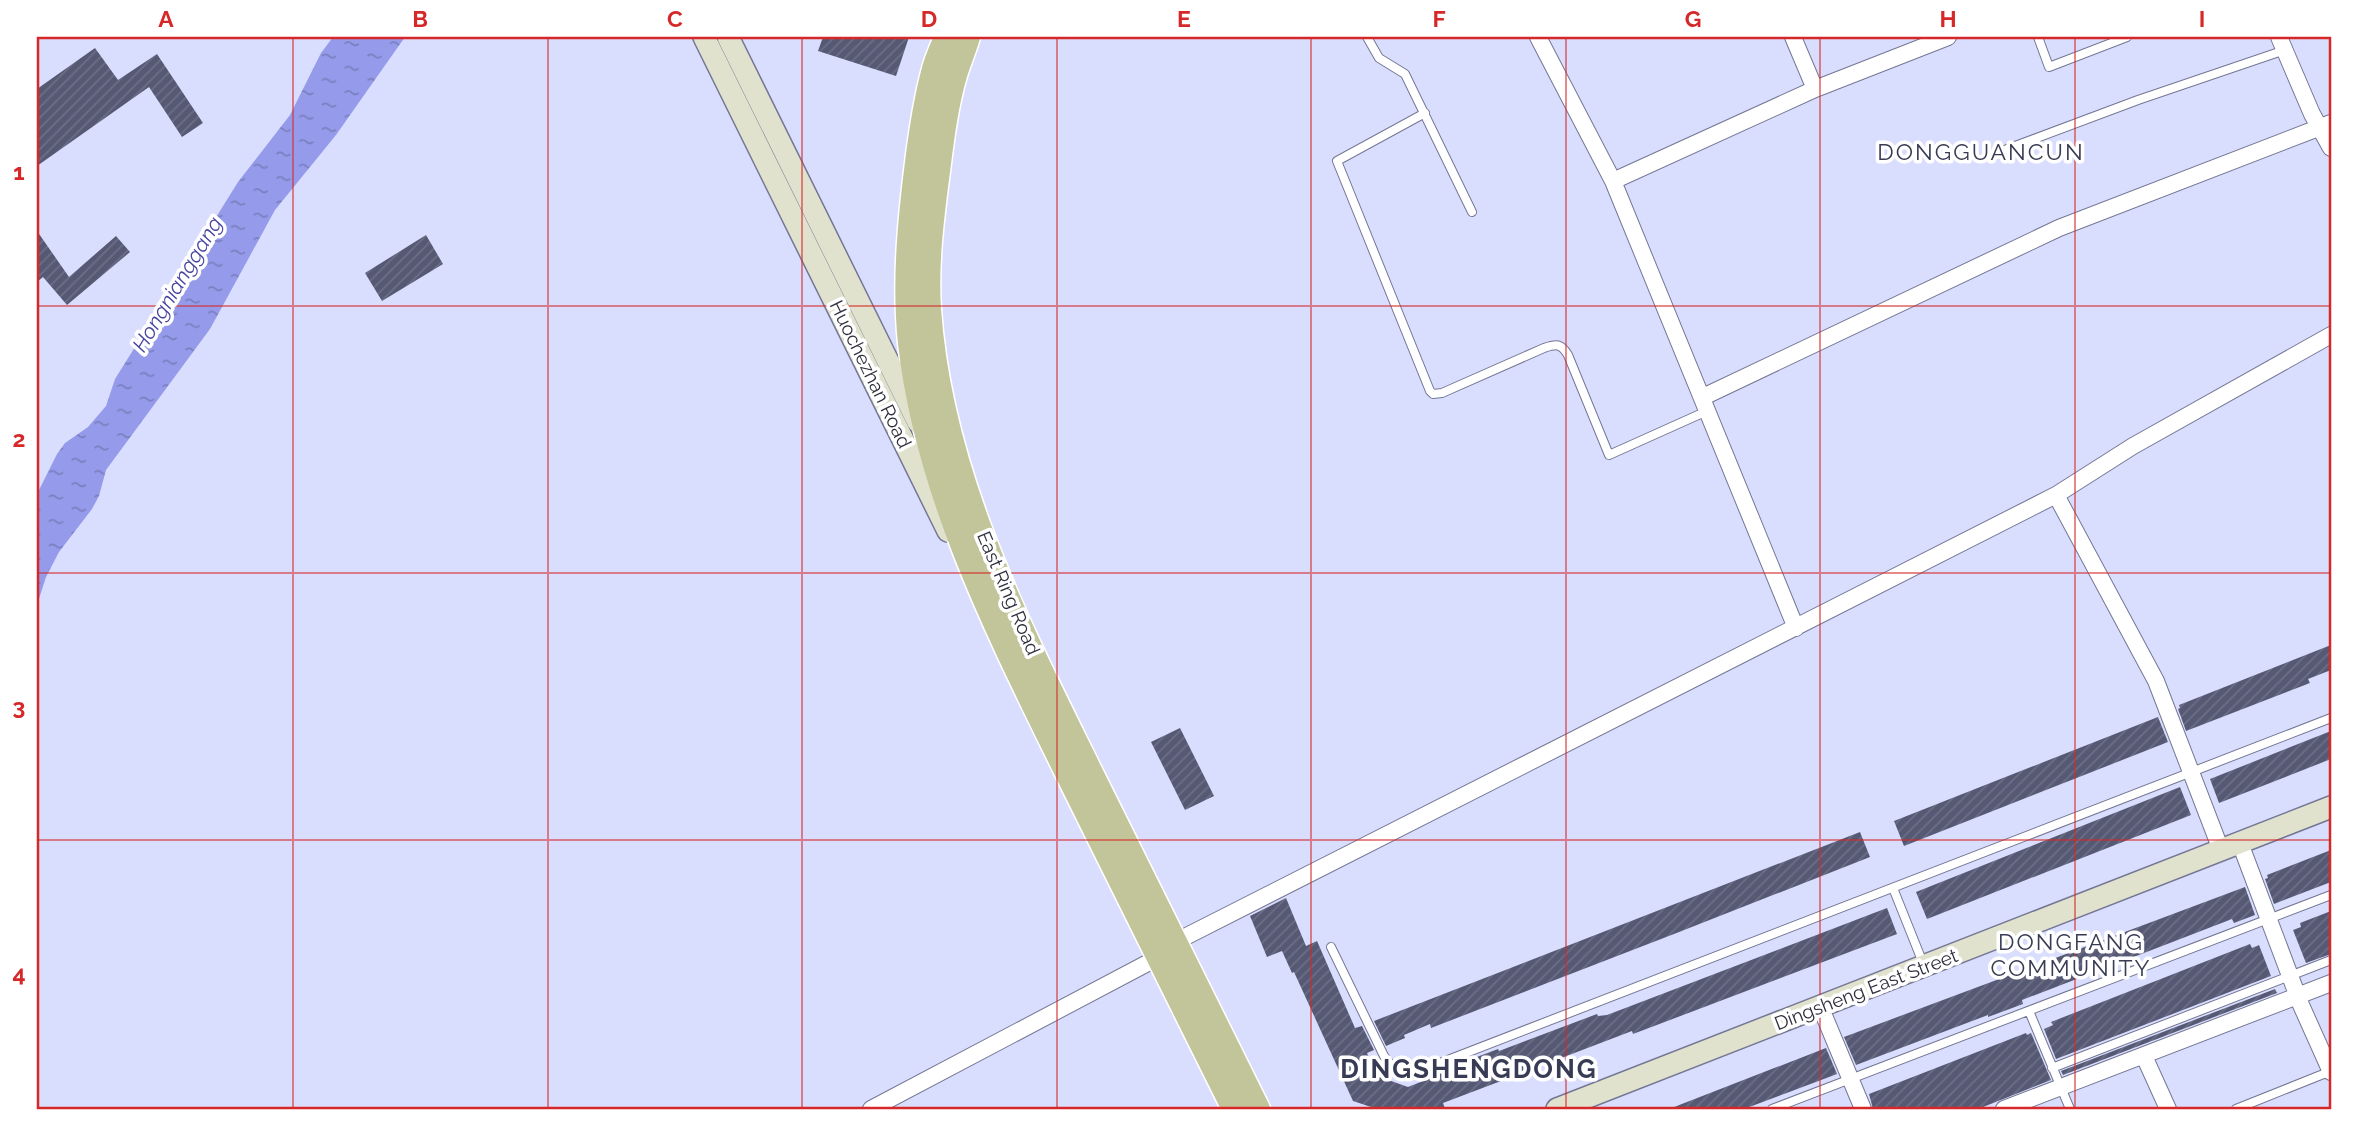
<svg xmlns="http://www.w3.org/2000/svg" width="2368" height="1146" font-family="Raleway,sans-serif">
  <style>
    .water { fill: url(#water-ripples) }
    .building { fill: url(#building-hatch) }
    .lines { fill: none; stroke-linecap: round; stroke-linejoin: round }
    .service-casing { stroke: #747794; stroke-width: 10 }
    .minor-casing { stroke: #747794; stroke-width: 18 }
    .secondary-casing { stroke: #747794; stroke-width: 24 }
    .primary-casing { stroke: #fff; stroke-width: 27 }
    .service { stroke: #fff; stroke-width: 8 }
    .minor { stroke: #fff; stroke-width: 16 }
    .secondary { stroke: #e1e2cd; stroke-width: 21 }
    .primary { stroke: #c2c59a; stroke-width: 24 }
    .grid { fill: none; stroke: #d62828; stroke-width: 2; stroke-opacity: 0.55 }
    .labels { text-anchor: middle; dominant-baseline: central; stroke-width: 7; stroke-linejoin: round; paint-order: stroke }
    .street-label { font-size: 19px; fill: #2e2f3b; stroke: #fff }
    .water-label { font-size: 21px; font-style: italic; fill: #4644a0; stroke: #fff }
    .quarter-label { font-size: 23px; letter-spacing: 2px; fill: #383b54; stroke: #fff }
    .district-label { font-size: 26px; font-weight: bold; letter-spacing: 2px; fill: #383b54; stroke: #fff }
    .neatline { fill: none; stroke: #d62828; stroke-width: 2.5 }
    .grid-label { font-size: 23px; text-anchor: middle; font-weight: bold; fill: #d62828 }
  </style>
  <defs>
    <pattern id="water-ripples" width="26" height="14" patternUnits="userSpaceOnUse" patternTransform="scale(1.75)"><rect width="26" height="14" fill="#959bea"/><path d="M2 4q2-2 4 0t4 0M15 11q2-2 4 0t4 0" fill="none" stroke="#7a7fbf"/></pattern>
    <pattern id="building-hatch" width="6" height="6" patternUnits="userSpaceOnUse" patternTransform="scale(1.75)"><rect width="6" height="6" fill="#565974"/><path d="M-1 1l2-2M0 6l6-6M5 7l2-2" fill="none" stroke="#6b6e84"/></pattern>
  </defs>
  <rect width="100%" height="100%" fill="#dadefe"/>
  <path class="water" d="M333,37H405L336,135L275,210L210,329L106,470L99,496L92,509L59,552L46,577L37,605V494L57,454L65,443L88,427L106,406L115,379L238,182L290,115L321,53Z"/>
  <path class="building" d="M823,37H909L896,76L818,51Z
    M95,48L118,80L157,54L203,123L182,137L149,87L37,166V89Z
    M37,231L69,277L116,236L130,252L67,305L43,277L37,282Z
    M426,235L443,264L382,301L365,273Z
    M2331,645V670L2308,679L2310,683L2186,731L2178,709L2180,708L2179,705Z
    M2158,717L2168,742L1904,846L1894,821Z
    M1180,728L1214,796L1185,810L1151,742Z
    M2331,731V759L2219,803L2210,779Z
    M2180,787L2191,815L1927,919L1916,892Z
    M1860,832L1870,857L1674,934L1431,1028L1430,1024L1404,1035L1405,1038L1386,1046L1374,1021Z
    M2331,850V882L2274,904L2265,879L2268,878L2267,875Z
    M2245,887L2255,915L2234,923L2232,919L2022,1000L2023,1004L1988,1017V1015L1856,1065L1844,1037Z
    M1286,898L1306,946L1317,941L1355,1028L1362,1026L1374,1050L1367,1053L1377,1076L1408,1087L1433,1077L1432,1074L1498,1049L1499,1051L1597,1014L1598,1016L1607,1015L1887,908L1897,934L1633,1034L1632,1031L1443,1103L1445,1109H1377L1353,1101L1294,972L1292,973L1282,951L1267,957L1250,916Z
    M2331,911V954L2306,963L2293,930L2301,927L2300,923Z
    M2250,944L2252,948L2259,945L2271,976L2056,1059L2044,1029L2053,1025L2051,1022Z
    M2275,989L2277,993L2063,1075L2061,1071Z
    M2026,1033L2027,1035L2031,1033L2051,1080L1978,1109H1873L1869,1094Z
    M1826,1048L1837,1074L1744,1109H1669Z"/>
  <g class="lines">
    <g class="service-casing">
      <path id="service" d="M1367,37L1379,58L1405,74L1472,212
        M2038,37L2049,67L2127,37
        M1425,113L1337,161L1430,391L1433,394L1442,393L1544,348C1556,344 1561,343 1568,355L1609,455L1707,411
        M2007,149L2138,100L2285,50
        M1893,888L1923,963
        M1331,947L1384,1056L1391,1065L1409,1075L2331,718
        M2029,1011L2070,1109
        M2052,1068L2331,960
        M1772,1109L2331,895
        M2236,1109L2331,1071"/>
    </g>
    <g class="minor-casing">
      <path id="minor" d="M1538,37L1613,181L1796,628
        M1793,37L1815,89
        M2279,37L2312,114L2331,148
        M1613,181L1815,89L1948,37
        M1703,397L2059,228L2331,123
        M2056,495L2156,681L2221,850
        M2240,843L2301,1005L2331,1072
        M1175,942L2056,495L2133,446L2331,335
        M1820,1006L1863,1109
        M2144,1056L2168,1109
        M871,1109L1159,957
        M2004,1109L2331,983"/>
    </g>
    <g class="secondary-casing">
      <path id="secondary" d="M704,37L948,531
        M728,37L918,422
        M1557,1109L2331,807"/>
    </g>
    <g class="primary-casing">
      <path id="primary" d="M946,37C942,48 937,58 934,69C925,102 920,137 916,171C909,228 904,286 910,343C927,497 1003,642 1070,779C1125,889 1179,999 1234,1109
        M968,37C964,50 959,62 955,75C946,106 942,139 938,171C932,216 926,264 929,309C940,476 1021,631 1094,779C1149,889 1203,999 1258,1109"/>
    </g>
    <use href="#service" class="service"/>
    <use href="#minor" class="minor"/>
    <use href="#secondary" class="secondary"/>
    <use href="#primary" class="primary"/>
  </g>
  <path class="grid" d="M293,37V1109M548,37V1109M802,37V1109M1057,37V1109M1311,37V1109M1566,37V1109M1820,37V1109M2075,37V1109M37,306H2331M37,573H2331M37,840H2331"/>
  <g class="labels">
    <g class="street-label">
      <text transform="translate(871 374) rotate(64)">Huochezhan Road</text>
      <text transform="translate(1009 593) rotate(67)">East Ring Road</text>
      <text transform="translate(1866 989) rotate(-21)">Dingsheng East Street</text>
    </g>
    <g class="water-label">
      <text transform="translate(177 284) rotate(-59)">Hongnianggang</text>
    </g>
    <g class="quarter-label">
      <text x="1981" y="151">DONGGUANCUN</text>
      <text x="2071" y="941">DONGFANG<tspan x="2071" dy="26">COMMUNITY</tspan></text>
    </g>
    <g class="district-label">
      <text x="1469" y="1069">DINGSHENGDONG</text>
    </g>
  </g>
  <rect width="2368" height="1146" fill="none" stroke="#ffffff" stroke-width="77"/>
  <rect x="38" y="38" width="2292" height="1070" class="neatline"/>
  <g class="grid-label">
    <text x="166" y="27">A</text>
    <text x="420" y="27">B</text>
    <text x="675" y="27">C</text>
    <text x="929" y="27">D</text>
    <text x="1184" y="27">E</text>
    <text x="1439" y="27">F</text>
    <text x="1693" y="27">G</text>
    <text x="1948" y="27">H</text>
    <text x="2202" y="27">I</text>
    <text x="19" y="180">1</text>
    <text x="19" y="447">2</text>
    <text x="19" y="715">3</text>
    <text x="19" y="982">4</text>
  </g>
</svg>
